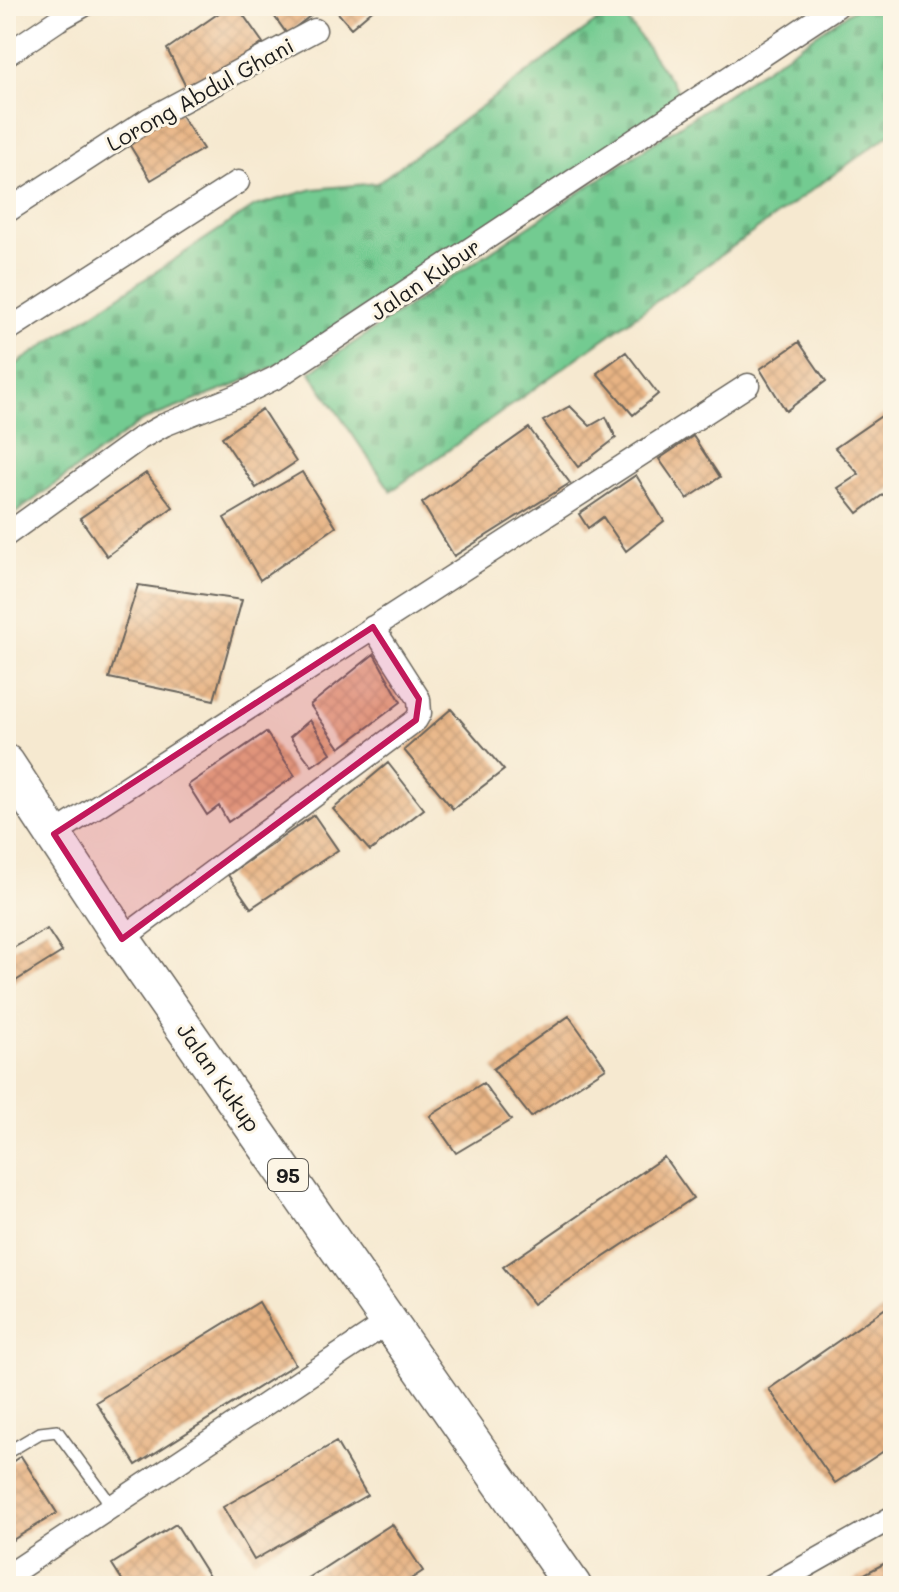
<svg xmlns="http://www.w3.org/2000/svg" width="899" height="1592" font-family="Mali,sans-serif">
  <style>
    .cemetery { fill: url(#cemetery-stones); stroke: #487456; stroke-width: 2 }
    .building { fill: url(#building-cross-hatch) }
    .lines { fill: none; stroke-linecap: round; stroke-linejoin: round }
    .service-casing { stroke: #68645b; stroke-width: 14 }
    .minor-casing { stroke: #68645b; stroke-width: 25 }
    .primary-casing { stroke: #68645b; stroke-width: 39 }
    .service { stroke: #fff; stroke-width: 11 }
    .minor { stroke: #fff; stroke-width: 22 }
    .primary { stroke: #fff; stroke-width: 36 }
    .marked { fill: #c2185b; fill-opacity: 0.2; stroke: #c2185b; stroke-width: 6; stroke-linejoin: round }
    .labels { text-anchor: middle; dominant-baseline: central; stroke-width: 6; stroke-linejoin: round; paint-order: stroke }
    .shield { fill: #fcf5e5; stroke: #5f5d58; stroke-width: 2 }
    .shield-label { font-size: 20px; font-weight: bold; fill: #1c1c1c }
    .street-label { font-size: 22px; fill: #1c1c1c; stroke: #fcf5e5 }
  </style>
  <defs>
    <pattern id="cemetery-stones" width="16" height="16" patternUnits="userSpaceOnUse" patternTransform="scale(2)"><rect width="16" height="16" fill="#73cb91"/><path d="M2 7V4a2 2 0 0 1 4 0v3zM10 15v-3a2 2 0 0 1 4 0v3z" fill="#63ae7c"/></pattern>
    <pattern id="building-cross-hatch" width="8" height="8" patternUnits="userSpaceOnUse" patternTransform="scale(2)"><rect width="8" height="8" fill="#e8b484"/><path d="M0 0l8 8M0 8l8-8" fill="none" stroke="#c69a71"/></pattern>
  </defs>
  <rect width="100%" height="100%" fill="#fcf5e5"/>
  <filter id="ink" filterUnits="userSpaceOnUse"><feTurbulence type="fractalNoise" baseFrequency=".0125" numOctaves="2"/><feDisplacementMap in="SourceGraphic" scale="16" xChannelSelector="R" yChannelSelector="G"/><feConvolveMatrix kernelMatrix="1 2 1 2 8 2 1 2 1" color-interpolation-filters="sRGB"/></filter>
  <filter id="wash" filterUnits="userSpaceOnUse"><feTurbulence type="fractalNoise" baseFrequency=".006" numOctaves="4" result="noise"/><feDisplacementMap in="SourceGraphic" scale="32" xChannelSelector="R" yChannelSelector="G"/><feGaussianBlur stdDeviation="1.8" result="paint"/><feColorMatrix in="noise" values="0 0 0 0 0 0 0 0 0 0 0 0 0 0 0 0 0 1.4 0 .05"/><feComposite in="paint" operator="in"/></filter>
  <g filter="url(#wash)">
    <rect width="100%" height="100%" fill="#f6e9d0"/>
    <path class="cemetery" d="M618,6L683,98L281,363L233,386L142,421L6,520V371L255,206L313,189L377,183Z
      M859,6H893V132L391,491L310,372Z"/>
    <g id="blocks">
      <path class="building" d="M229,6H237L263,43L190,95L167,49Z
        M267,6H310L315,12L287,34Z
        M332,6H377L351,28Z
        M179,112L203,149L151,180L124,136Z
        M799,342L826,381L786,411L760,369Z
        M626,352L658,394L633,415L597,373Z
        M570,406L590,426L606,417L616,438L578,467L543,421Z
        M893,408V487L858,513L838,488L859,474L835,448Z
        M262,409L296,462L256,488L222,437Z
        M529,428L570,483L454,556L422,503Z
        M693,436L720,477L687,499L659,459Z
        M302,472L336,527L260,580L224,518Z
        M146,473L173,507L107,556L80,518Z
        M636,475L664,521L626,551L603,517L588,528L579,514Z
        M138,585L242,600L214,700L109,678Z
        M374,654L401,702L340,748L310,705Z
        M451,709L504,770L453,809L404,750Z
        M310,720L331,753L312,766L290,737Z
        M266,732L295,776L228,822L219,806L207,815L188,785Z
        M388,763L424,809L370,851L333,809Z
        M314,815L338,850L251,908L228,875Z
        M47,929L62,952L6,987V952Z
        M569,1016L606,1068L531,1117L493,1069Z
        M483,1083L511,1120L456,1153L430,1116Z
        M664,1157L693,1198L533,1304L503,1267Z
        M259,1302L295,1364L136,1465L96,1402Z
        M893,1303V1445L835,1483L769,1389Z
        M336,1442L367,1495L254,1560L223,1507Z
        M21,1456L57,1513L6,1544V1466Z
        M176,1524L215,1586H126L112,1564Z
        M392,1524L423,1571L400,1586H312L307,1579Z
        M893,1559V1586H855L853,1580Z"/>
    </g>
  </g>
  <g filter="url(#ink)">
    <use href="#blocks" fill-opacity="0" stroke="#68645b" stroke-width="2"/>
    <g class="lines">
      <g class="service-casing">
        <path id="service" d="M6,1453L40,1433L57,1431L112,1506"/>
      </g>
      <g class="minor-casing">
        <path id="minor" d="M6,55L58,20L83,6
          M6,212L149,119L315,30
          M6,331L238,182
          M6,535L139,439L164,425L242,394L277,377L837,6
          M54,834L748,385
          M122,939L416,720L420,713L419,699L373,627
          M6,1577L390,1321
          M771,1586L893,1517"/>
      </g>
      <g class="primary-casing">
        <path id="primary" d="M6,763L122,939L573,1586"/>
      </g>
      <use href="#service" class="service"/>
      <use href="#minor" class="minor"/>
      <use href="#primary" class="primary"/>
    </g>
  </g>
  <path class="marked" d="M373,627L419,699L416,720L122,939L54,834Z"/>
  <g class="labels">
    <rect class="shield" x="268" y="1159" width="40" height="32" rx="6"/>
    <g class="shield-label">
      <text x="288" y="1175">95</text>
    </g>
    <g class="street-label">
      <text transform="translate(200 94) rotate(-29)">Lorong Abdul Ghani</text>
      <text transform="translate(425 279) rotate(-34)">Jalan Kubur</text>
      <text transform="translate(219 1077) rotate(55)">Jalan Kukup</text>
    </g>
  </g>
  <rect width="899" height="1592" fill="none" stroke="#fcf5e5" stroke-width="32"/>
</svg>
